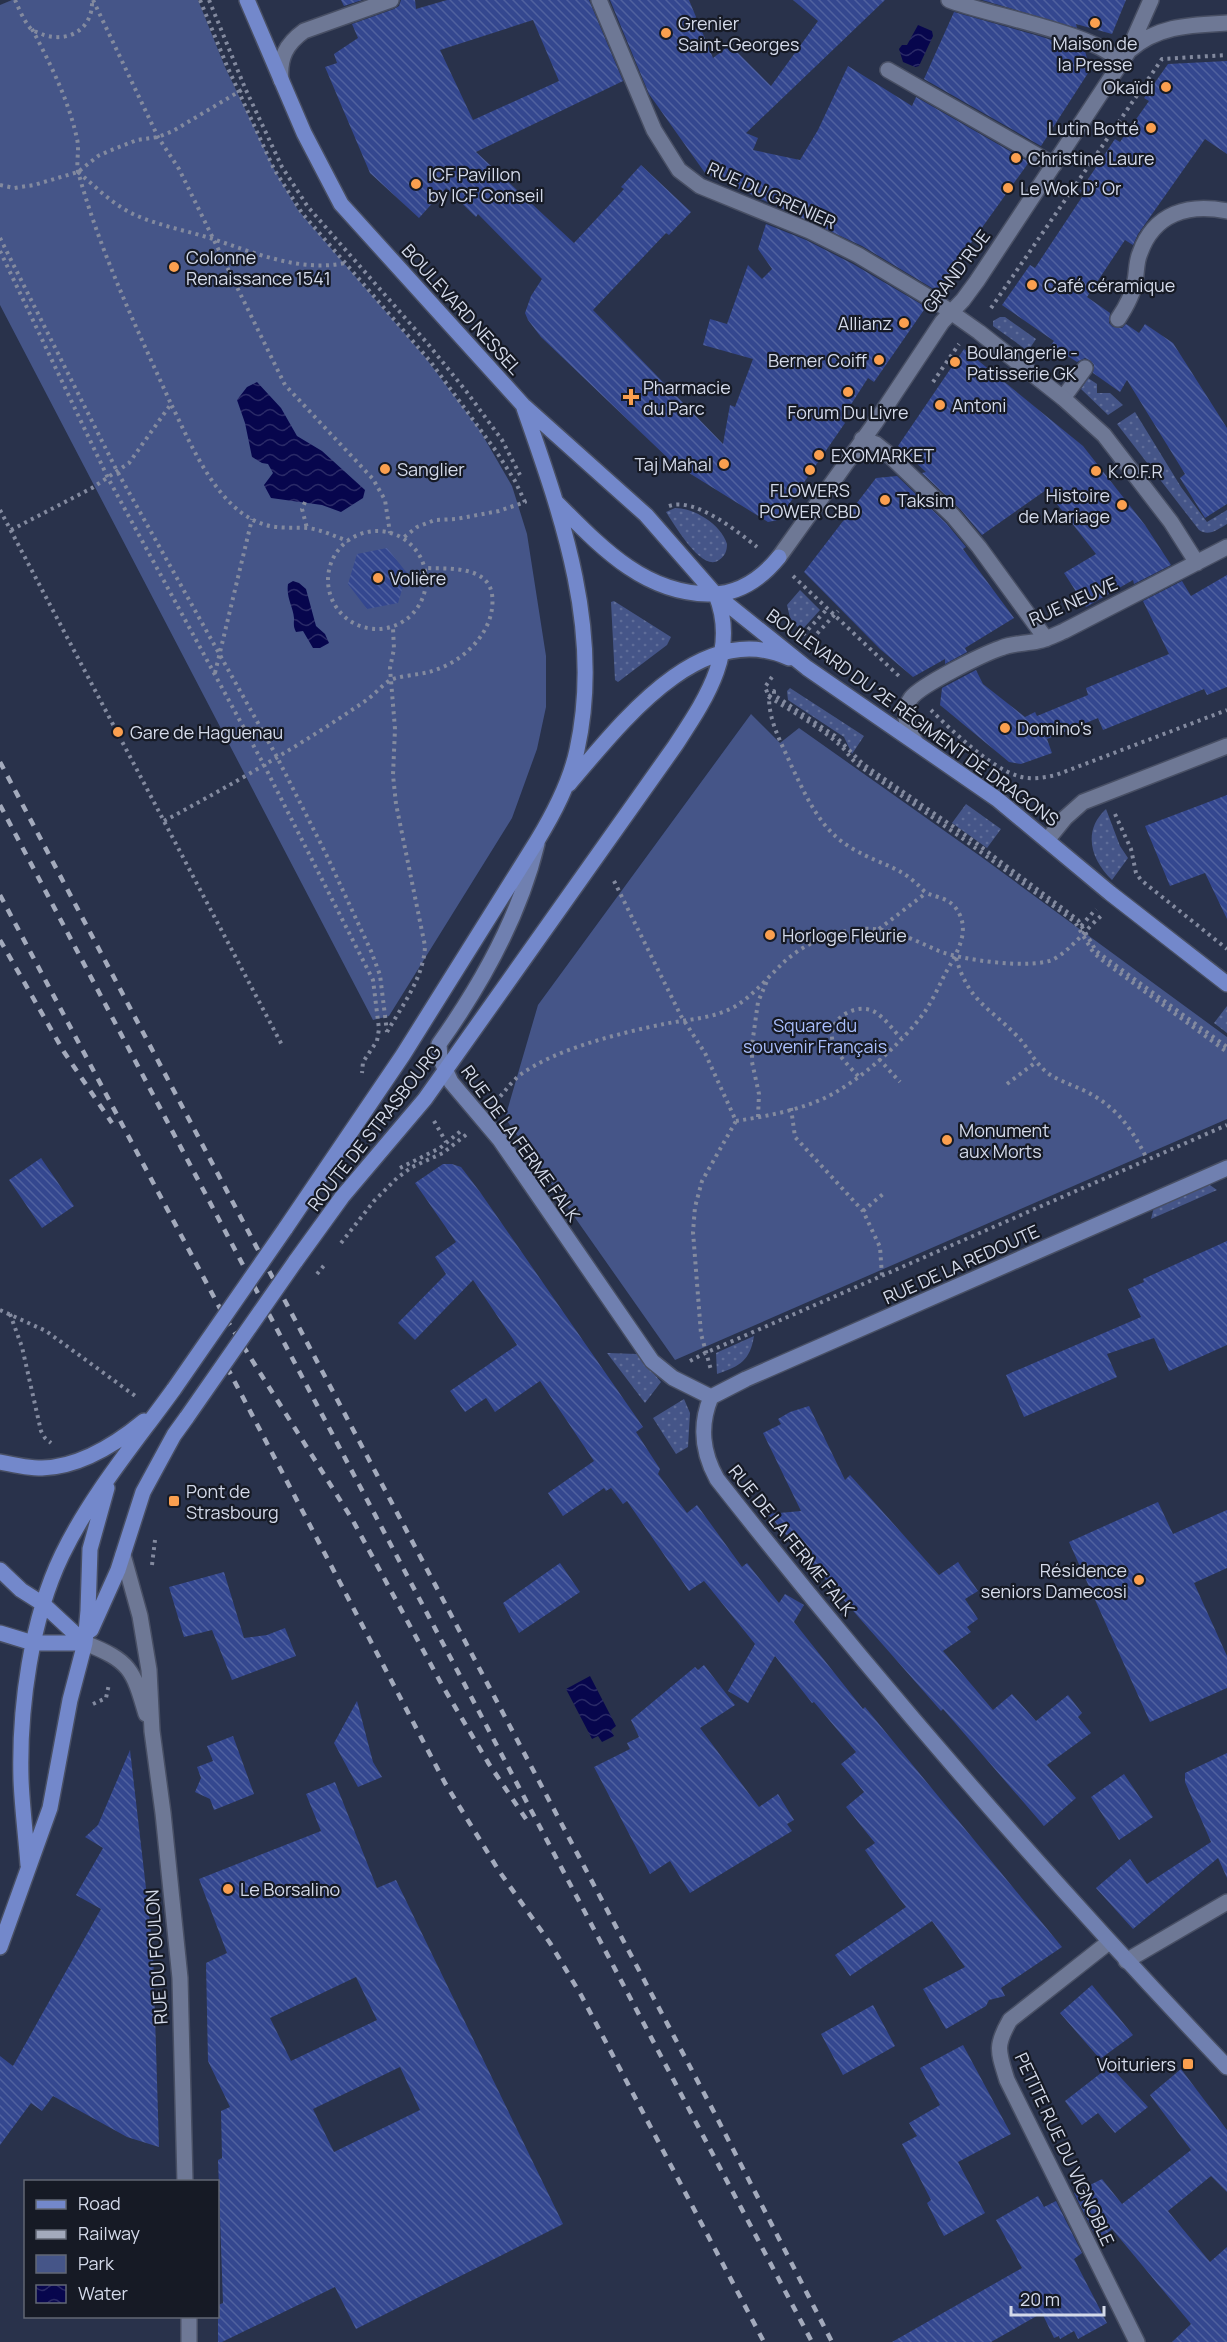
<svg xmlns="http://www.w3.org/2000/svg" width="1227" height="2342" font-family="Manrope,sans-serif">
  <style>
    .grass { fill: url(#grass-dots) }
    .green { fill: #455588 }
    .water { fill: url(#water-waves) }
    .building { fill: url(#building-back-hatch); fill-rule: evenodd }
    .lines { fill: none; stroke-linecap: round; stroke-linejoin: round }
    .lane-casing { stroke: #484f64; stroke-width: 18 }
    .street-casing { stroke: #484f64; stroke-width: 18 }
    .secondary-casing { stroke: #484f64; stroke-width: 18 }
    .primary-casing { stroke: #484f64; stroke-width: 18 }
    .path { stroke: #838a9f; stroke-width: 4; stroke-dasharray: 3 4.5; stroke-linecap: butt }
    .lane { stroke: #6e7895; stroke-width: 15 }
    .street { stroke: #6e7895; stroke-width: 15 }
    .secondary { stroke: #7080b0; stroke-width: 15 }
    .primary { stroke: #7388cb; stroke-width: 15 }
    .rail { stroke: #a3aabc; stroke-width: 4.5; stroke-dasharray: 8 8; stroke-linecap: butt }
    .primary-bridge-casing { stroke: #484f64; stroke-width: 18; stroke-linecap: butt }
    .path-bridge { stroke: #838a9f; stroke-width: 4; stroke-dasharray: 3 4.5; stroke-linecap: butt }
    .primary-bridge { stroke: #7388cb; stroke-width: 15 }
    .poi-dot { fill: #fa9f4f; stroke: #161a25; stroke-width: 2 }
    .labels { text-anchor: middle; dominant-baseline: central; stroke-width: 4.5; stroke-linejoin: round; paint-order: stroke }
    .poi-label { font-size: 18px; fill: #d4daea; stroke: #161a25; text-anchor: start }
    .street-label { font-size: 18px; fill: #d4daea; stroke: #161a25 }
    .park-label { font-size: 18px; fill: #a9befc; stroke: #161a25 }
  </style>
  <defs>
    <pattern id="grass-dots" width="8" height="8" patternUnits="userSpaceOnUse" patternTransform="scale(1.5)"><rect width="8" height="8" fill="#455588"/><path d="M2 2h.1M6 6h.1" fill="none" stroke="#5f6d99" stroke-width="1.8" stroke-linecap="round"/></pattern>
    <pattern id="water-waves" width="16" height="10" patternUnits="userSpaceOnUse" patternTransform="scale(1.5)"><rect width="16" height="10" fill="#07064d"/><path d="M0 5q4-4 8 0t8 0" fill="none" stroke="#2a2a67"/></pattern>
    <pattern id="building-back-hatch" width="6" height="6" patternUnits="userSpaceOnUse" patternTransform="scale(1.5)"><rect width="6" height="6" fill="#34478f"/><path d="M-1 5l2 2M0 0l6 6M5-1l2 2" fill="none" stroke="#50619f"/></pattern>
  </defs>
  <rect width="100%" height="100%" fill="#29324b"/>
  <path class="grass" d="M1000,317H1005L1036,339L1028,351L993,326V321Z
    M1088,378L1097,384V393H1110L1123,405L1108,415L1081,389Z
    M1135,412L1181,487L1207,522L1227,510V524C1218,529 1209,537 1199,530L1117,424Z
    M675,508C694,508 721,524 727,544C727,551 725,556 719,560C702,573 674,524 666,512Z
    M800,590L820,610L801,631L790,618L787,605Z
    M614,601L671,637L667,645L618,682L615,680L611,602Z
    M790,688L864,736L852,754L844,737L788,700L787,691Z
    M966,804L1001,829L987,848L952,823Z
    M1106,809L1120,846L1128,858L1112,880C1091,860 1082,831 1106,809Z
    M1227,1006V1033L1214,1023Z
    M1207,1183L1217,1190L1151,1219L1154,1207Z
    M754,1336C750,1360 741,1366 717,1374L716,1353Z
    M607,1353L637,1354L661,1382L645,1403Z
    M684,1399L690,1413L688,1447L676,1454L653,1418Z"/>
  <path class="green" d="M12,0H198L225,67L274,169L298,210L425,357L479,429L512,486L527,534L546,656V707L537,749L512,818L389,1016L373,1020L0,305V5Z
    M751,714L780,743L799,728L980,856L1227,1037V1119L675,1360L505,1118L538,1005Z"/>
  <path class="water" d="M918,25L932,31L933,36L919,66L915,67L903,62L899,49L902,45H907Z
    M257,382L281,408L297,436L322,451L365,490L363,498L341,512L322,505L271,498L264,485L273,473L268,464L262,463L252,457L245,423L237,400L247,387Z
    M293,581L299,583L306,589L316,626L325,634L329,643L320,648H313L303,631L296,632C293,626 294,624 294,618C293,606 286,598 288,584Z
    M590,1676L616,1726L611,1730L614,1736L602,1742L598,1736L592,1739L566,1689Z"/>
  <path class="building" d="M341,0H362L344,6Z
    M401,0H415L416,9L447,0H589L623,81L476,152L574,243L624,189L621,187L641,165L691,212L669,235L666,233L593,310L723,444L730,405L735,407L753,359L703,345L710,319L727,324L748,265L762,279L772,269L758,249L766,224L806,240L853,264L926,307L874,382L868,378L841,420L845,423L778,520L768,522L673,463L541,337L528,320L525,313L531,296L542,279L478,214L476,217L446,188L419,218L370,173L325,67L337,63L334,54L358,38L352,24L394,9L399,6ZM533,20L559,81L473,120L440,50Z
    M610,0H689L713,58L730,45L771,86L818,21L793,0H885L746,133L758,138L753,150L800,160L818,130L848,66L912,106L916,97L1029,162L966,250L943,289L939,287L937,291L862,246L705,173L649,94Z
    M982,0H1126L1112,34L1076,24L1077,28Z
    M954,12L1039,36L1085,51L1090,70L1041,146L924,79Z
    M1227,61V154L1205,139L1138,234L1133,245L1125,240L1087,297L1110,313L1109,323L1113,327L1122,328L1126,324L1139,333L1145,324L1173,343L1227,428V504L1205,518L1180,478L1185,474L1127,380L1120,392L1093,373L1094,365L1091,361L1085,358L1077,362L1051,345L1054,341L1002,305L1030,265L1035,268L1084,194L1080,191L1115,139L1120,142L1149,101L1144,98L1168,64Z
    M964,349L1083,446L1145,525L1171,565L1134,584L1133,580L1086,607L1064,573L1096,554L1046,490L982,535L960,509L922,473L926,472L898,446Z
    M897,476L946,523L966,547L963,549L1014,618L965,648L967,652L945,664V659L913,677L880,649L804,572L876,478Z
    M387,548L407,573L398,603L367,609L348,584L357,554Z
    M1227,575V687L1207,695L1204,689L1103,730L1098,718L1047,739L1052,753L1021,764L1009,762L940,705L942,688L976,670L983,684L1025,717L1035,712L1037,716L1088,695L1086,688L1169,654L1143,601L1182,581L1191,596Z
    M1227,795V919L1205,873L1170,886L1145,826Z
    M41,1158L74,1206L42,1228L9,1180Z
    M443,1164H452L461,1167L480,1192L643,1427L636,1432L660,1469L658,1474L687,1513L697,1505L742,1567L747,1563L779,1603L785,1594L804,1605L794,1622L863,1709L865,1707L1062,1947L1001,1988L1005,1996L989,2000L986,2006L946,2029L923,1989L965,1967L932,1921L850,1976L835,1955L906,1907L892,1889L865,1850L875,1843L846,1807L864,1792L841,1764L856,1752L814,1702L812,1703L775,1656L748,1703L728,1691L755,1644L704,1581L689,1591L627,1501L623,1504L611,1488L606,1491L604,1488L563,1516L548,1493L594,1461L540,1381L495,1412L486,1398L465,1412L450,1391L517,1345L473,1280L415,1340L398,1323L446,1274L435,1257L456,1242L415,1183Z
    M1227,1241V1345L1169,1371L1154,1338L1107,1354L1117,1377L1024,1417L1006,1375L1141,1317L1128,1289L1144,1282L1143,1279Z
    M809,1406L845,1480L850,1475L939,1575L958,1562L978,1591L965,1599L978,1619L967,1627L971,1632L943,1651L993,1710L1012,1694L1036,1721L1068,1695L1082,1713L1078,1717L1091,1733L1047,1765L1076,1798L1044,1826L943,1709L941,1711L768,1514L801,1511L763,1433L781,1424L778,1419L790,1412Z
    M1158,1502L1173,1534L1227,1510V1568L1194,1583L1227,1656V1688L1150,1722L1069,1542Z
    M560,1563L580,1592L519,1633L503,1603Z
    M224,1572L244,1638L267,1635L285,1628L296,1656L232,1680L212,1630L184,1637L169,1587Z
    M704,1665L735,1705L700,1728L759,1807L778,1794L794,1820L787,1824L792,1831L690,1893L670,1861L650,1874L594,1767L630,1749L627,1743L639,1737L631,1720L695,1667L698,1670Z
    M357,1701L373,1762L382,1777L358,1787L334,1743Z
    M233,1736L254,1794L214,1810L210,1799L195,1792L201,1778L197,1767L213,1761L207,1746Z
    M130,1750L153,1949L159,2147L127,2137L53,2096L42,2111L31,2103L0,2145V2056L13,2066L101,1909L76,1895L103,1848L85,1837L98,1825Z
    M1227,1753V1878L1218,1858L1133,1929L1096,1888L1130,1859L1147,1884L1211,1842L1185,1782V1773Z
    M1124,1774L1153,1817L1119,1840L1091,1797Z
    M335,1782L377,1888L396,1880L563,2224L356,2329L335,2287L222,2342H218V2305L223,2303L218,2160L222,2158L221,2111L230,2107L208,2061L206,1963L227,1953L199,1879L321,1831L306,1794ZM356,1977L377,2020L291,2061L270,2018ZM400,2067L420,2110L334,2152L313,2109Z
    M1092,1985L1133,2035L1100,2059L1060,2013Z
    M873,2005L895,2046L843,2075L821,2034Z
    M963,2045L1011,2134L958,2162L985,2213L944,2236L927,2203L931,2200L902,2144L917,2136L909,2123L940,2105L920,2068Z
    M1110,2066L1148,2107L1115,2133L1098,2113L1082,2125L1065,2101Z
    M1181,2069L1227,2130V2192L1211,2176L1168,2211L1210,2262L1227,2247V2342H1172L1191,2324L1112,2229L1098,2241L1074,2193L1102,2179L1122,2204L1191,2150L1150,2095Z
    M1038,2196L1044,2207L1056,2201L1082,2253L1074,2259L1107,2323L1078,2339L1074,2331L1060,2339L1059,2336L1054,2338L1042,2313L991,2342H892L1022,2268L996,2220Z"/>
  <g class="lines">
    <g class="lane-casing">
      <path id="lane" d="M1118,319C1126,307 1133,295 1135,281C1137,271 1136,262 1140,253C1154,213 1189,203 1227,211
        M1063,398L1085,368"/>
    </g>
    <g class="street-casing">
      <path id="street" d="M599,0L654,130L679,170L700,186L810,231L858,255L938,303L979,332L1063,398L1104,435L1171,522L1197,563
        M949,0C983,14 1104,35 1120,63
        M1130,50C1158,25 1192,25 1227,23
        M888,70L1054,165
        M281,80C279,58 286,44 304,31L391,0
        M862,439L876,444L886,452L953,516L979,547L1046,639
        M779,557L875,423L942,322L963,300L977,281L1128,52L1151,0
        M915,741C907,728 901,712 911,698C921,685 983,654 1001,648C1013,643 1025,644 1038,641C1047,639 1055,635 1064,631L1227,547
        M1048,839L1065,818L1083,802L1227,746
        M123,1555L140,1616L149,1670L152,1731L163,1813L180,1978L185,2182
        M85,1643C130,1661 133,1669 146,1714
        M1109,1942L1010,2020C995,2046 998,2051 1007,2080L1137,2342
        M1126,1961L1227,1902
        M189,2316V2342"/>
    </g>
    <g class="secondary-casing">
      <path id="secondary" d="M537,844C520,915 481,985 439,1044L440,1058L451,1082L500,1140L652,1361L673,1378L711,1397
        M711,1397C699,1426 702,1452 717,1479C877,1683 1048,1879 1227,2067
        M711,1397L746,1379L1227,1168"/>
    </g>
    <g class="primary-casing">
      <path id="primary" d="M247,0L304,133L341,204L523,405L646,515L716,595L807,668L997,799L1110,893L1227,984
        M557,503C600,546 643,593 708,594C737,595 761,579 779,557
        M569,784C619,726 700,617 789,658
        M285,1229L403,1055L537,841C554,813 570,783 577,750C603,632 563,519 524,408
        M295,1262L342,1197L425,1099L675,746C705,700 739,652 716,595
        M0,1462C14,1465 28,1468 42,1468C80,1467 116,1444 144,1421
        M0,1570L21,1590L43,1604L85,1643
        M91,1630L118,1570L143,1492L174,1435L187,1417
        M0,1633L33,1643H85
        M28,1865C26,1837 22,1807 21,1779C19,1708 31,1619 62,1555C91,1495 135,1443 174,1389
        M0,1947L50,1808L70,1700L85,1643L88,1611L90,1549L107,1488"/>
    </g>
    <path class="path" d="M15,0C19,9 24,21 31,29C35,32 40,33 44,35C70,43 93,28 92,1
      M93,0L158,137L179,169L285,385L373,479L385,500L390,533
      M200,0L227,66L274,169L302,213L430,361L496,451L515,481L525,502L499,511L456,519L435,520L417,527L403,538
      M209,0L245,88L282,167L308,207L428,344L466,391L502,440L520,475
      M32,29C50,63 69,101 77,139C80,151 75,164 79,175C101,254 137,329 171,404
      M78,172C96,187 112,204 133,214C159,226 189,231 216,240C257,254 301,272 345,263
      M0,185L14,188L34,185L78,172L98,156L109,151L137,140L158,137L173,131L245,88
      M0,238L117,471L277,757L326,854L371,951L380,975L387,1032
      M0,251L108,478L264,765L373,980L379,1029L377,1041L363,1062L362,1073
      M991,308L1162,59L1227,55
      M933,382L959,344
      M305,502L302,509L307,528
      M669,506C695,497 737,531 757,547
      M0,510L283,1047
      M11,530L92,488L129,463L171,404C191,444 218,512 266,525C279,529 294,527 308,528C322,530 334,536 348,541
      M328 580a49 49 0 1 1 98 0a49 49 0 1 1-98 0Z
      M793,576L901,678
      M803,635L828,608
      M812,639L838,611
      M215,673L252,519
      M772,677L765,687L769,697C793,712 820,727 841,746C848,753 852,761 861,767L966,841L1075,922L1093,952L1102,960L1227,1052
      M931,710C951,730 991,768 1018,776C1030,780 1043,778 1056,775L1227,710
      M1115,814L1131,849L1136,873L1141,880L1227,949
      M164,821C233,784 303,744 368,699C375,694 381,686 389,681C396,676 418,675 429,672C463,663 497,631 492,594C487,565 447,569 425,568
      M614,881L681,1016L705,1053L736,1121L702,1181L695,1207L693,1232L701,1334L711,1370
      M1081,926L1096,909
      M879,929L926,893
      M956,958C969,1002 988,1006 1017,1036C1029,1048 1035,1064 1049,1074C1060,1081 1072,1085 1083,1090C1116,1106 1131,1127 1147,1159
      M387,1032C402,1006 424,977 425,946L396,804L393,775L395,729L390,668L394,649L393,628
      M879,1059L900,1082
      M858,1076C849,1066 834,1052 832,1038C829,1017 858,1002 875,1012C885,1018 893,1030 901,1038
      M1007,1084L1036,1062
      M495,1102C504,1093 510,1083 520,1075C555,1049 620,1033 664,1024C688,1019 712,1019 734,1007C753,996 768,977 784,962C805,943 833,931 862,929C890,927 914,940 939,951C961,960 1033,970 1054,959C1072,949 1086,929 1101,916
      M791,1108L795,1137L863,1211L880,1247L882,1276
      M758,1117L759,1094L752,1062V1045L758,1002L767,981
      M434,1121L446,1142
      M736,1121C768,1116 807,1109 836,1092C867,1074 905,1040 926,1010C933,999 939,986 945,974C956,954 973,930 955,907C946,896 930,897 924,891C901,866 883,866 855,850C821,832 807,798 791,765C781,742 769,722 769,697L774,691V695L835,736L863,764L968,837L1078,920L1096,951L1227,1047
      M400,1168L440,1148L462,1130
      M863,1211L883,1194
      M341,1243L374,1201L397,1178L412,1167L443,1153L467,1134
      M0,1310L46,1331L138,1398
      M10,1314L22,1347L41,1431L45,1438L51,1443
      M690,1361L705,1353L1227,1125
      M152,1565L155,1540
      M93,1704L106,1698L109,1684"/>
    <use href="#lane" class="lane"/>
    <use href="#street" class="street"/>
    <use href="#secondary" class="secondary"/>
    <use href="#primary" class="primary"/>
    <path class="rail" d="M0,762L715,2114L832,2342
      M0,805L812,2342
      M0,895L223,1314L352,1519L442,1685L489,1764L530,1825
      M0,940L64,1052L112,1123
      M227,1367L445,1783L499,1871L550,1943L581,1995L764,2342"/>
    <g class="primary-bridge-casing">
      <path id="primary-bridge" d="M174,1389L285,1229
        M187,1417L295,1262"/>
    </g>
    <path class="path-bridge" d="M317,1274L326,1263"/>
    <use href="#primary-bridge" class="primary-bridge"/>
  </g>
  <g class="poi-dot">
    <circle cx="1095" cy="23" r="6"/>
    <circle cx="666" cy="33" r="6"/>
    <circle cx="1166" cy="87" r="6"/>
    <circle cx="1151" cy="128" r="6"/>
    <circle cx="1016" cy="158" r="6"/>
    <circle cx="416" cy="184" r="6"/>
    <circle cx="1008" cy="188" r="6"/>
    <circle cx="174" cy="267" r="6"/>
    <circle cx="1032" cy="285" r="6"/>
    <circle cx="904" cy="323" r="6"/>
    <circle cx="879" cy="360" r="6"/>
    <circle cx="955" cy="362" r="6"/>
    <circle cx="848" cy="392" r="6"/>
    <path d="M628 388h6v6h6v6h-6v6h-6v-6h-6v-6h6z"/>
    <circle cx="940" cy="405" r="6"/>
    <circle cx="819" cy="455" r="6"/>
    <circle cx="724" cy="464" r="6"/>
    <circle cx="385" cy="469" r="6"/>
    <circle cx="810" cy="470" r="6"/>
    <circle cx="1096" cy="471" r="6"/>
    <circle cx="885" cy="500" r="6"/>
    <circle cx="1122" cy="505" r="6"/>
    <circle cx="378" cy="578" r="6"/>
    <circle cx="1005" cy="728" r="6"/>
    <circle cx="118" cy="732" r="6"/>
    <circle cx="770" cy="935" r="6"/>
    <circle cx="947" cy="1140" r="6"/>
    <rect x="168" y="1495" width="12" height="12" rx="3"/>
    <circle cx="1139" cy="1580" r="6"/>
    <circle cx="228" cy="1889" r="6"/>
    <rect x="1182" y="2058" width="12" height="12" rx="3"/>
  </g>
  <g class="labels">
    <g class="poi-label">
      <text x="678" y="23">Grenier<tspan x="678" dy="21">Saint-Georges</tspan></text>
      <text x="1095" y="43" text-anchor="middle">Maison de<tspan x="1095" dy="21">la Presse</tspan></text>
      <text x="1154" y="87" text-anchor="end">Okaïdi</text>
      <text x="1139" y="128" text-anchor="end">Lutin Botté</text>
      <text x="1028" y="158">Christine Laure</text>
      <text x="428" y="174">ICF Pavillon<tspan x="428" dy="21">by ICF Conseil</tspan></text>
      <text x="1020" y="188">Le Wok D‘ Or</text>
      <text x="186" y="257">Colonne<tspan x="186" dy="21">Renaissance 1541</tspan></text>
      <text x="1044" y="285">Café céramique</text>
      <text x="892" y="323" text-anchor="end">Allianz</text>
      <text x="967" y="352">Boulangerie -<tspan x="967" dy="21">Patisserie GK</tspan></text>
      <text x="867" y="360" text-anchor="end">Berner Coiff</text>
      <text x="643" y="387">Pharmacie<tspan x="643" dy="21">du Parc</tspan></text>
      <text x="952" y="405">Antoni</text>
      <text x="848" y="412" text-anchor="middle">Forum Du Livre</text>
      <text x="831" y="455">EXOMARKET</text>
      <text x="712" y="464" text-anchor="end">Taj Mahal</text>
      <text x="397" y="469">Sanglier</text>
      <text x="1108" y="471">K.O.F.R</text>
      <text x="810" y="490" text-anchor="middle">FLOWERS<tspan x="810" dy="21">POWER CBD</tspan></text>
      <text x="1110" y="495" text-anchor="end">Histoire<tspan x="1110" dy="21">de Mariage</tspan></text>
      <text x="897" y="500">Taksim</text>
      <text x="390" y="578">Volière</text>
      <text x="1017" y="728">Domino's</text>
      <text x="130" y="732">Gare de Haguenau</text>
      <text x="782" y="935">Horloge Fleurie</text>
      <text x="959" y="1130">Monument<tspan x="959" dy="21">aux Morts</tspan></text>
      <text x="186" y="1491">Pont de<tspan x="186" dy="21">Strasbourg</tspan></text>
      <text x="1127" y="1570" text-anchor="end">Résidence<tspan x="1127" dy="21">seniors Damecosi</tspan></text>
      <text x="240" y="1889">Le Borsalino</text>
      <text x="1176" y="2064" text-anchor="end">Voituriers</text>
    </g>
    <g class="street-label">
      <text transform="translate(772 195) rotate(24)">RUE DU GRENIER</text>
      <text transform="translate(956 271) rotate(-53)">GRAND'RUE</text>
      <text transform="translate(462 309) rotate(48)">BOULEVARD NESSEL</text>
      <text transform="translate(1073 601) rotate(-24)">RUE NEUVE</text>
      <text transform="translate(913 717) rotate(36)">BOULEVARD DU 2E RÉGIMENT DE DRAGONS</text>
      <text transform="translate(374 1128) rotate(-52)">ROUTE DE STRASBOURG</text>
      <text transform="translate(521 1143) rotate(54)">RUE DE LA FERME FALK</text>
      <text transform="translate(961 1264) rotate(-24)">RUE DE LA REDOUTE</text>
      <text transform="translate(792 1540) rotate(51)">RUE DE LA FERME FALK</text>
      <text transform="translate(156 1957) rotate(-94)">RUE DU FOULON</text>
      <text transform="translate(1065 2149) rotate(65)">PETITE RUE DU VIGNOBLE</text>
    </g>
    <g class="park-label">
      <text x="815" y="1025">Square du<tspan x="815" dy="21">souvenir Français</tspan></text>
    </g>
  </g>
  <rect x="24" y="2180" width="195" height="138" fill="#161a25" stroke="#626774" stroke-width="1.5"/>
  <rect x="36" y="2200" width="30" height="9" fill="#7388cb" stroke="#626774" stroke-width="1.5"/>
  <text x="78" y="2210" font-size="18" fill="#d4daea">Road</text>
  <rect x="36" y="2230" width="30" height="9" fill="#a3aabc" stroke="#626774" stroke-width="1.5"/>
  <text x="78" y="2240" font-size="18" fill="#d4daea">Railway</text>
  <rect x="36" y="2255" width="30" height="18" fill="#455588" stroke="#626774" stroke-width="1.5"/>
  <text x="78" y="2270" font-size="18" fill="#d4daea">Park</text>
  <rect x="36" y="2285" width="30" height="18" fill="url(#water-waves)" stroke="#626774" stroke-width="1.5"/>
  <text x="78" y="2300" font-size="18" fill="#d4daea">Water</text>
  <path d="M1011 2306v9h93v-9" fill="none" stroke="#d4daea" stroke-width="3"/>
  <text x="1020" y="2306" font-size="18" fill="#d4daea" stroke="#161a25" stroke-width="4.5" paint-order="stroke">20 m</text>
</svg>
